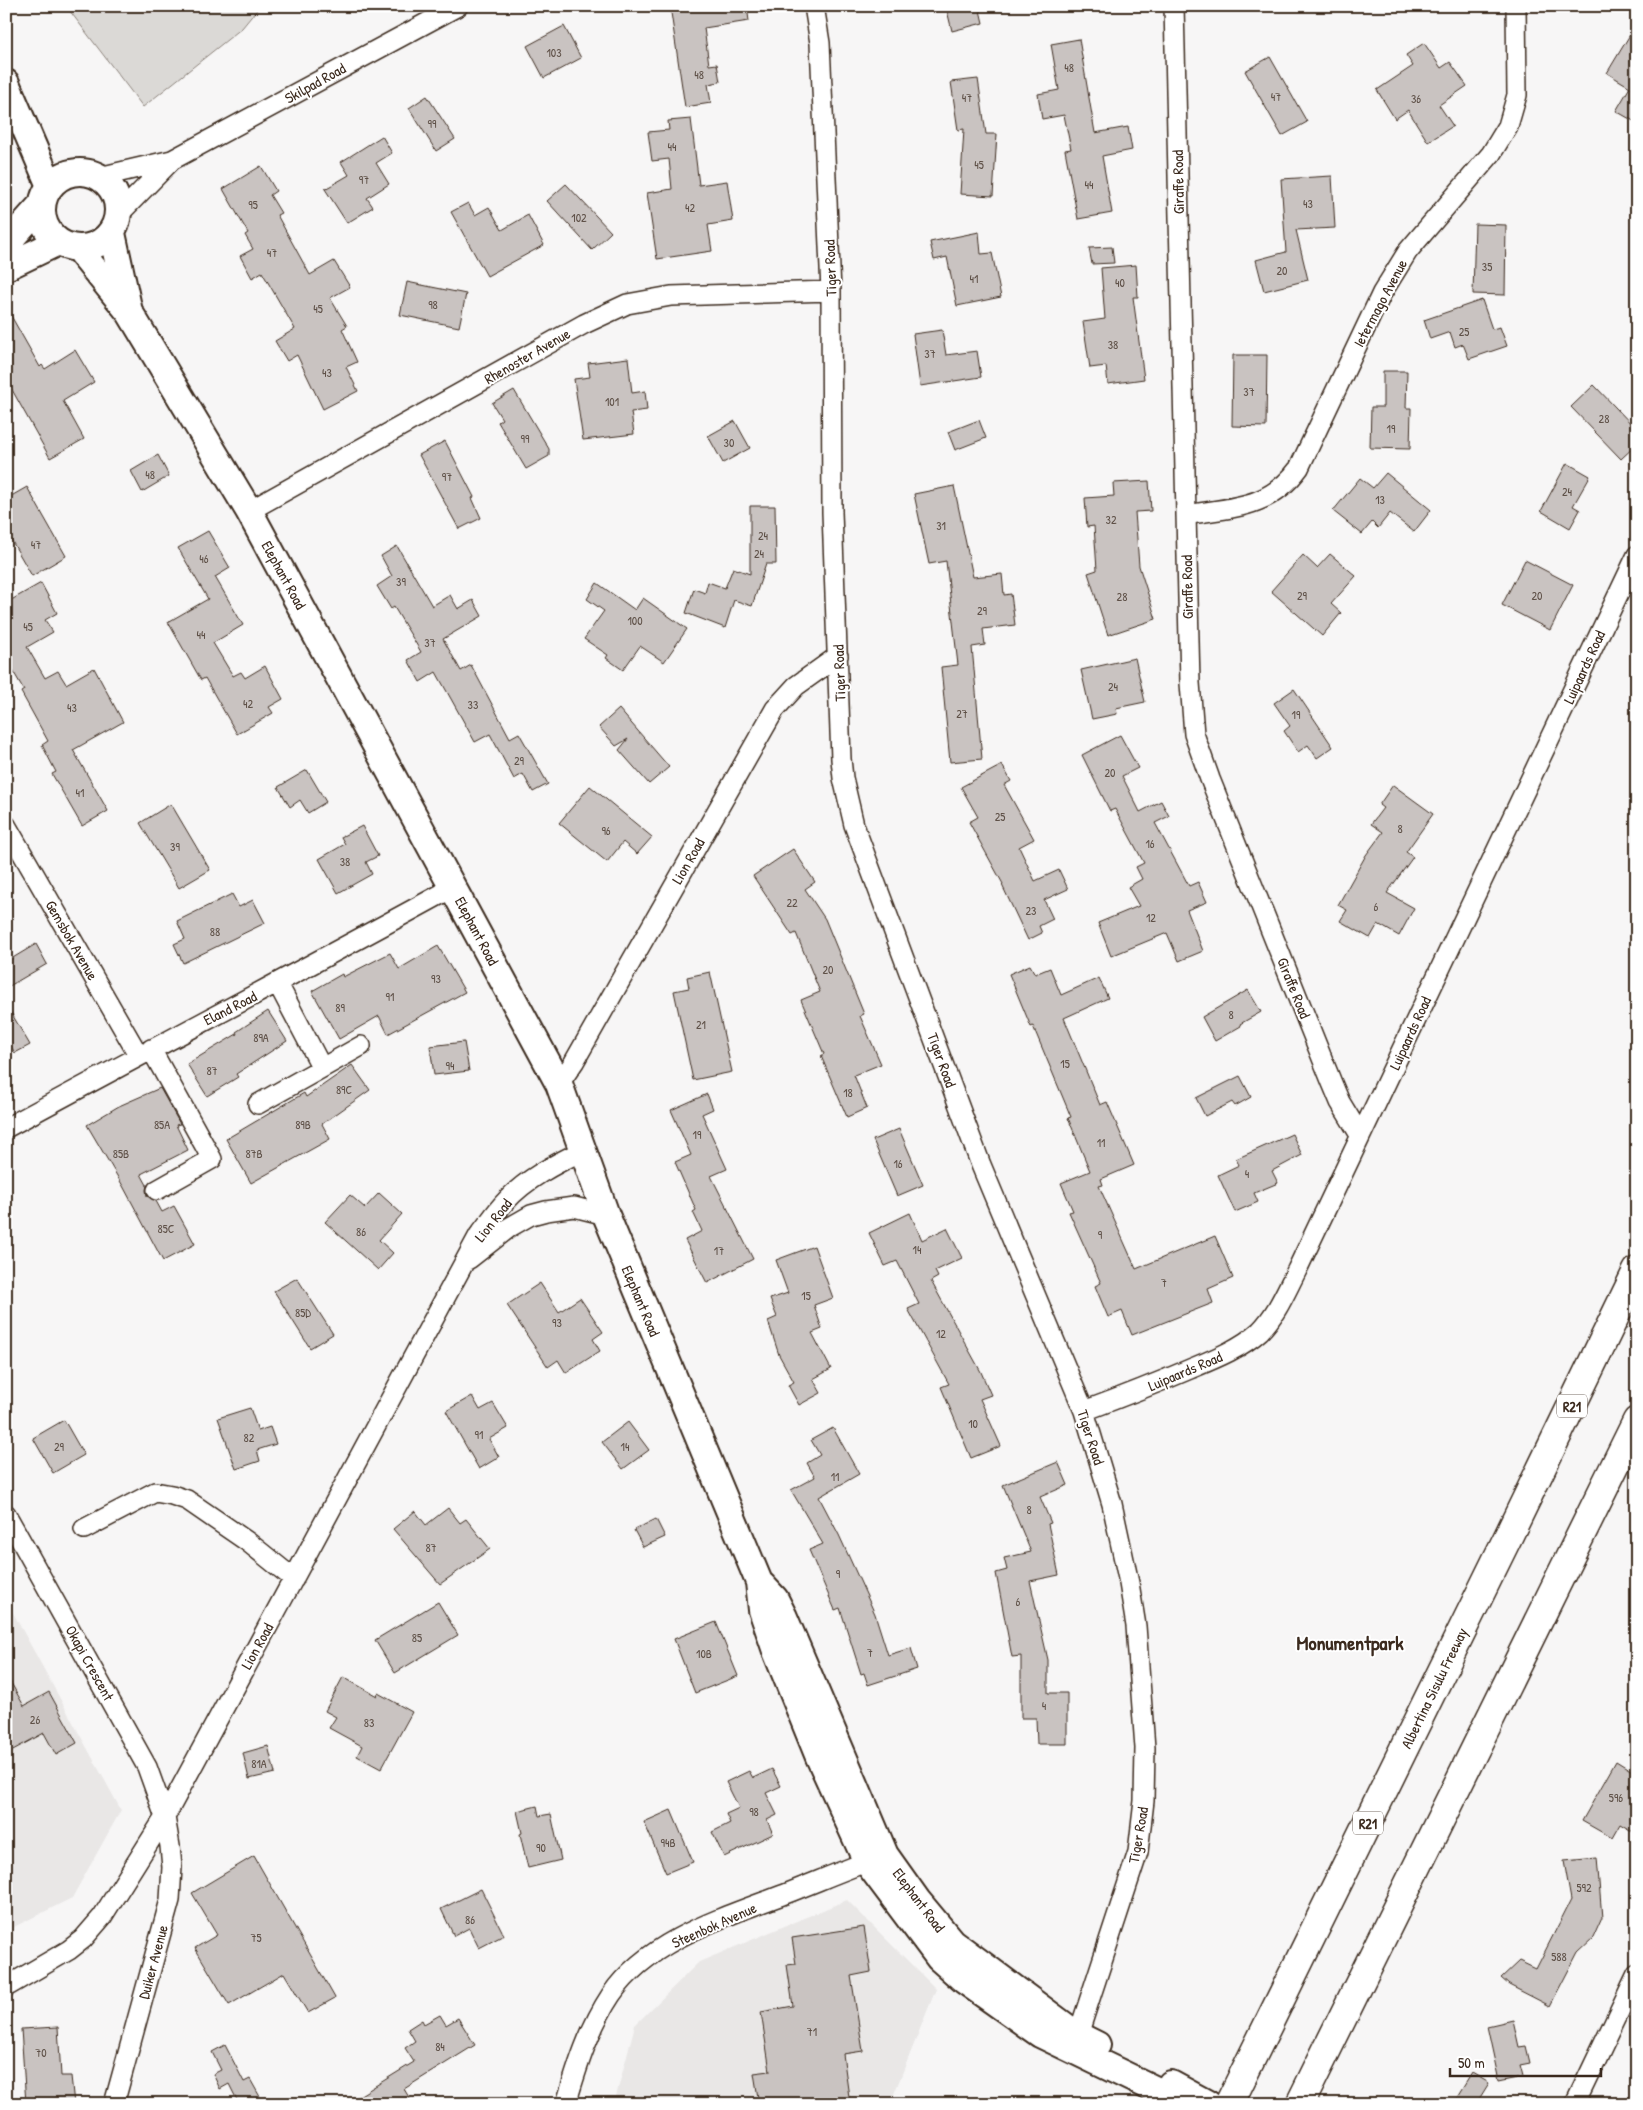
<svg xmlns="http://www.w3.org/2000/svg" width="1643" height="2110" font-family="'Patrick Hand',sans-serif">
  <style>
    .built { fill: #e9e7e6 }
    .green { fill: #dbd9d6; stroke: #8b827a }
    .building { fill: #c9c3c1; stroke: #3b2a1e }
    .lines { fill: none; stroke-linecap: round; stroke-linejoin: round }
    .street-casing { stroke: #3b2a1e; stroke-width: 22 }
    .secondary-casing { stroke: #3b2a1e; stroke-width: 30 }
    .highway-casing { stroke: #3b2a1e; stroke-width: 31 }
    .street { stroke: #fff; stroke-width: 19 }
    .secondary { stroke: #fff; stroke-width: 26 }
    .highway { stroke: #fff; stroke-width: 28 }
    .labels { text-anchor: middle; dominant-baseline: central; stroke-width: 4; stroke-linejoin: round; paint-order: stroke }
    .number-label { font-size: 12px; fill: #5e5047 }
    .shield { fill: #fff; stroke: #766a62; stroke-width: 1 }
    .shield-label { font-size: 14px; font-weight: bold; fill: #3b2a1e }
    .street-label { font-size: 15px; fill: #3b2a1e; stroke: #fff }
    .district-label { font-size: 20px; font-weight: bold; fill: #3b2a1e; stroke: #fff }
  </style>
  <rect width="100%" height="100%" fill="#f7f6f6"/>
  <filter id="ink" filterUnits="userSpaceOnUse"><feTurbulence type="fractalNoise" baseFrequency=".02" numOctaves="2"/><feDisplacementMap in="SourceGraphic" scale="10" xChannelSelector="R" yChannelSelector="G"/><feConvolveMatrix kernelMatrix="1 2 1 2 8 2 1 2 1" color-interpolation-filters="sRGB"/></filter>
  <g filter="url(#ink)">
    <path class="built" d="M6,1600L121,1810L72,1898L6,1931Z
      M847,1900L936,1989L890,2104H614L635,2025L699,1962Z"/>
    <path class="green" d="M66,6H260L242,28L143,107Z"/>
    <path class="building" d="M670,6H747L749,21L704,28L709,65L717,64L720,82L708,84L711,103L685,107Z
      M946,6H979L983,23L952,31Z
      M1637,23V123L1616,111L1630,87L1607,73Z
      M564,26L581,58L544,78L527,46Z
      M1079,39L1095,133L1128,127L1132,150L1102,156L1112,213L1078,219L1065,150L1071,149L1064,115L1042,119L1038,94L1059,90L1051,44Z
      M1424,43L1441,68L1450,62L1467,86L1439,105L1453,126L1428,142L1408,110L1395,119L1377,90L1413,66L1406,55Z
      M1270,57L1307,122L1282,136L1245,71Z
      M978,79L986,134H997L993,196L960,194L964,129L958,130L951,82Z
      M427,96L455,139L436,151L409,108Z
      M691,119L699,185L727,181L733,221L708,225L712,251L657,259L647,193L672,189L669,159L652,161L648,132L669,130L668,121Z
      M382,136L392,153L376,163L389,184L367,198L373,207L347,223L325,189L349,175L341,162Z
      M261,166L276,191L270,195L281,213L277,215L310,275L334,261L350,287L330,298L347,326L342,329L357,362L346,367L358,391L323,409L297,355L287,361L275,341L295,329L262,272L252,278L240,256L253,249L245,235L248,233L223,189Z
      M1332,176L1335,228L1296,230L1308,280L1264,291L1256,260L1286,252L1281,179Z
      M566,184L611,232L592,250L547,201Z
      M468,203L475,215L489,207L502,230L528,215L544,245L487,276L451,212Z
      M1475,224L1506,225L1505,295L1473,294Z
      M979,232L981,254L992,253L1001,297L957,306L947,257L934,260L930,242Z
      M1112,247L1114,263L1092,264L1089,248Z
      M1136,265L1138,297H1133L1144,379L1108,384L1106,366L1090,368L1083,322L1105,319L1101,268Z
      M407,282L466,294L459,327L400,315Z
      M1482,300L1492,329L1500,327L1507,346L1469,359L1463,344L1455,347L1450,332L1430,339L1424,320Z
      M6,307L40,367L42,365L45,369L75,350L94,382L63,401L84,439L50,458L6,379Z
      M942,330L946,355L977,351L981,377L920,386L913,334Z
      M1233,355H1267L1266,427L1232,426Z
      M628,358L632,393L645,391L647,410L631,412L634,434L583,440L574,379L590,377L588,363Z
      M1383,371H1407L1406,408H1411L1410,449L1370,448L1371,407H1383Z
      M1594,385L1637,430V444L1621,459L1571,407Z
      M514,390L549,449V456L526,469L498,422L502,419L492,403Z
      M979,420L986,438L955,450L948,432Z
      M735,421L750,448L723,463L708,436Z
      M445,441L474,497L472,498L481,518L459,529L419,455Z
      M158,455L169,476L142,492L131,471Z
      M1567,463L1590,476L1573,506L1580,510L1570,528L1541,511Z
      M1386,473L1431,510L1414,532L1390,513L1378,528L1372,522L1362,534L1333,511L1360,478L1373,488Z
      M1149,481L1151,511L1135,512L1139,566L1156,619L1108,635L1088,573L1097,570L1094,526L1087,527L1085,498L1114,496L1113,483Z
      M954,486L973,577L1002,574L1004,595L1011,594L1015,625L983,629L985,645L972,647L982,759L950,762L941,667L958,665L946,561L929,564L914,494Z
      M27,487L66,556L32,576L6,531V499Z
      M750,506H775L776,564H766L752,606L734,600L725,628L686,613L694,589L705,593L708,582L725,588L733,568L750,574Z
      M208,531L230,568L215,577L243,625L213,643L233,676L241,672L245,678L265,666L283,699L269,707L273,713L237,734L205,678L201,680L168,622L208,599L178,548Z
      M397,546L432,606L450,595L458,609L473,600L482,616L443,639L461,671L471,665L510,738L519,733L548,784L533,792L523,774L514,779L490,734L475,742L436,672L420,682L408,660L421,652L394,607L391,609L377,586L392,576L381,556Z
      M1330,554L1356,576L1331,604L1341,613L1322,636L1271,591L1303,555L1317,568Z
      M1525,560L1573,585L1550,630L1502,605Z
      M41,583L57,613L45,620L53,632L27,647L45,678L58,671L66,684L94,668L123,722L73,750L108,811L82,826L52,774L56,772L42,745L48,741L21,692L24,690L6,659V603Z
      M597,583L635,610L643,598L687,629L664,662L640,646L623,670L606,658L608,655L584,639L604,611L587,599Z
      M1135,658L1145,702L1116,708L1117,714L1092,719L1081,670Z
      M1294,689L1333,747L1317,758L1308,745L1298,752L1284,731L1290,726L1274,703Z
      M619,709L669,767L649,784L619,750L628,739L616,746L599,727Z
      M1120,735L1138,768L1122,776L1140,812L1161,801L1169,816L1155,823L1189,886L1198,882L1207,902L1187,910L1203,951L1179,961L1167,933L1111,956L1098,923L1139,906L1128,887L1142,879L1136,867L1144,863L1115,809L1110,811L1082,755Z
      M1002,765L1011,781L1004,785L1034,839L1019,847L1035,881L1059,870L1068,889L1044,900L1053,919L1039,926L1042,933L1028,940L1002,885L1003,884L969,822L978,817L961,787Z
      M307,770L326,802L308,813L300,800L290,807L278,787Z
      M1393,785L1433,814L1406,852L1413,857L1387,893L1414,908L1399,936L1378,924L1370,938L1340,921L1347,910L1338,905L1366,855L1383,832L1371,824L1383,808L1379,805Z
      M590,786L652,837L637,854L623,842L607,862L559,823Z
      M171,804L210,870L179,888L140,823Z
      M362,826L378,856L366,862L372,874L338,893L319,859L345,844L341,837Z
      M793,849L815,882L805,889L825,919L864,1014L860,1016L881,1064L854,1075L867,1108L847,1117L821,1056L824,1054L801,1000L820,992L796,933L792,935L753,876Z
      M232,894L239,907L253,900L265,923L183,963L174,944L185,939L177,921Z
      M36,944L47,964L6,988V962Z
      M438,946L465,992L388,1034L379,1016L339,1039L312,991L342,974L343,977L390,953L399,969Z
      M1030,965L1035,974L1050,968L1061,995L1099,978L1108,998L1064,1018L1100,1105L1107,1102L1134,1165L1101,1179L1103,1185L1099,1186L1136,1269L1215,1236L1233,1278L1208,1289L1213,1303L1132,1335L1122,1311L1108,1317L1095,1286L1101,1283L1069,1212L1073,1211L1061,1183L1090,1171L1068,1118L1071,1117L1033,1026L1031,1027L1009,974Z
      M710,972L732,1072L693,1080L674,991L689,988L687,977Z
      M1248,990L1261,1012L1240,1024L1241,1026L1215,1041L1202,1017Z
      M6,1004L30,1045L15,1053L6,1038Z
      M268,1011L287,1041L236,1074L238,1077L207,1096L187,1064L237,1034L236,1032Z
      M464,1042L469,1071L434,1075L430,1046Z
      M352,1065L370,1090L322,1124L330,1139L251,1183L226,1139L304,1093L306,1097Z
      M1240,1076L1251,1097L1235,1106L1232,1102L1205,1116L1196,1098Z
      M160,1088L180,1124L176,1125L188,1150L141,1174L147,1185L146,1190L147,1196L156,1201L162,1212L174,1206L195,1244L163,1261L123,1186L87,1125L119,1106Z
      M707,1094L713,1109L702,1114L727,1169L711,1176L753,1259L707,1283L685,1240L702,1231L693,1212L696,1210L675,1162L691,1155L671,1110Z
      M899,1129L923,1185L897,1196L873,1140Z
      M1292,1134L1302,1155L1272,1171L1278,1183L1254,1193L1258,1202L1235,1212L1218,1175L1239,1165L1236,1159Z
      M379,1193L402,1214L379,1240L393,1253L378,1270L325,1222L350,1195L365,1208Z
      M910,1213L922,1240L947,1228L962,1258L935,1271L938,1277L931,1281L981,1372L991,1395L980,1399L1001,1446L971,1458L941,1387L949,1384L908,1309L919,1304L897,1261L885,1266L869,1233Z
      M814,1246L833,1298L814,1305L822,1329L812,1333L831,1369L813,1379L821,1393L799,1405L788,1385L794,1382L779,1355L768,1321L777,1317L770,1299L788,1293L776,1260Z
      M297,1278L333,1334L310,1348L274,1291Z
      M540,1283L559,1312L580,1298L603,1332L593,1339L600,1351L566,1373L558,1360L548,1367L507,1305Z
      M472,1396L480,1410L493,1403L508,1428L489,1439L499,1457L479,1469L446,1411Z
      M250,1408L258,1431L270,1427L276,1444L257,1450L260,1461L236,1469L218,1418Z
      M64,1420L84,1455L53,1473L33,1438Z
      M628,1422L649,1450L623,1469L602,1442Z
      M833,1428L859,1474L819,1497L839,1535L875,1614L888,1655L911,1648L917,1669L868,1685L864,1673L861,1674L840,1608L835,1610L809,1550L823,1544L791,1490L815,1477L807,1463L820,1455L811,1440Z
      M1058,1462L1068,1485L1040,1497L1051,1523L1048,1524L1059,1575L1030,1581L1048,1660V1693H1067V1744H1037L1036,1718H1021V1656L1012,1657L996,1573L1007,1570L1004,1558L1031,1552L1003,1485Z
      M448,1508L460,1523L466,1519L490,1549L440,1584L393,1529L415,1511L426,1525Z
      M656,1519L665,1537L643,1547L634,1530Z
      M438,1602L458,1635L395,1673L375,1640Z
      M716,1622L738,1676L695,1693L674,1639Z
      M6,1674L24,1706L49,1692L77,1743L56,1755L44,1733L11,1751L6,1742Z
      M343,1677L377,1696L378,1693L412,1712L381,1769L357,1756L362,1746L329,1728L336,1717L325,1711Z
      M268,1746L275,1773L249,1779L243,1753Z
      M1616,1761L1637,1774V1834L1620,1824L1612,1838L1582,1821Z
      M772,1769L781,1786L766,1793L777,1815L767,1820L773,1834L724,1857L712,1832L730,1823L726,1814L739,1808L726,1782L749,1771L753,1778Z
      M537,1806L539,1816L551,1814L561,1860L528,1868L520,1834L522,1833L517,1811Z
      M671,1810L693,1862L666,1873L644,1822Z
      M254,1856L335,1998L308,2013L284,1973L229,2005L195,1948L217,1935L192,1893Z
      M1597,1858L1602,1918L1593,1938L1578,1952L1550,2006L1509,1985L1501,1978L1519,1961L1536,1969L1571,1900L1564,1861Z
      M481,1889L504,1935L479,1948L469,1928L454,1936L441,1909Z
      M864,1927L871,1972L851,1976L863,2051L843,2054L850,2104H759L754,2073L770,2071L761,2012L793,2006L787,1965L796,1964L792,1938Z
      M440,2015L446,2025L458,2018L475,2045L404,2089L413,2104H346L414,2062L405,2048L415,2041L408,2029L422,2020L424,2024Z
      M1513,2020L1519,2047L1526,2046L1530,2063L1520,2065L1523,2076L1499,2081L1487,2026Z
      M58,2027L61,2076H71L74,2104H26L21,2029Z
      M225,2045L244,2082L250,2079L264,2104H239L229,2084L220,2089L213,2074L221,2070L212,2052Z
      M1472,2073L1489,2083L1476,2104H1453Z"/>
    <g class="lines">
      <g class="street-casing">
        <path id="street" d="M814,6L820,43L831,291L832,512L841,759L843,778L854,825L981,1165L1084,1411L1112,1504L1129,1583L1136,1626L1145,1748L1144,1801L1138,1852L1074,2047
          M1174,6L1190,683L1194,734L1210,779L1332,1083L1340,1102L1360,1135
          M99,177L172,160L458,6
          M118,215L172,160
          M249,511L584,324L627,304L671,296L831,291
          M1186,515C1232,507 1269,509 1299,468L1382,293L1408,251L1491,154L1508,126L1517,95L1516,6
          M6,825L139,1056
          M151,1049L212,1159L157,1190
          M322,1068L361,1046
          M559,1084L574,1062L775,709L796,686L838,656
          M258,1104L322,1068L278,984
          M6,1128C155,1047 305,969 454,887
          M469,1259L510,1227L531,1215L546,1211L574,1207L606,1215
          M1084,1411C1119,1398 1155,1384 1190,1369C1214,1359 1240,1349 1260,1331C1277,1314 1286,1291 1297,1270L1637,555
          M6,1514L147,1767L165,1817L170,1846L172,1867L170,1900L114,2104
          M84,1529L155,1492L172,1495L187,1500L248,1542L294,1579
          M6,1987L69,1950L83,1939L102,1917L165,1817L479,1235C488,1224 496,1211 506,1201C526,1179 555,1164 582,1151
          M566,2104C577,2067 589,2028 611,1995C649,1939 725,1917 785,1894C816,1882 846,1869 877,1858
          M1575,2104L1637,1974"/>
      </g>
      <g class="secondary-casing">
        <path id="secondary" d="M6,83L50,186
          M42 210a38 38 0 1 1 76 0a38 38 0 1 1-76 0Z
          M112,233L128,307
          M6,244L42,204
          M78,249L130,313L249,511L559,1084L606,1215L759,1582L762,1610L776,1651L819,1757L867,1862L939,1958L965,1981L1040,2034L1185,2104
          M6,267L58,242
          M762,1585L775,1599L784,1617L885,1855L917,1900L952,1942L1077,2035L1097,2045
          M1171,2084L1208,2104"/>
      </g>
      <g class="highway-casing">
        <path id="highway" d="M1229,2104L1506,1541L1637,1271
          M1300,2104L1637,1421"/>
      </g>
      <use href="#street" class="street"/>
      <use href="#secondary" class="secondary"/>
      <use href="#highway" class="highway"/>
    </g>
  </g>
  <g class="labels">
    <g class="number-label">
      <text x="554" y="52">103</text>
      <text x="1069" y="67">48</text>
      <text x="699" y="74">48</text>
      <text x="1276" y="96">47</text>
      <text x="967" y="97">47</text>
      <text x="1416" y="98">36</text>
      <text x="432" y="123">99</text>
      <text x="672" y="146">44</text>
      <text x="979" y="164">45</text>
      <text x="364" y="179">97</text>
      <text x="1089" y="184">44</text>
      <text x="1308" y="203">43</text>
      <text x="253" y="204">95</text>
      <text x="690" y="207">42</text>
      <text x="579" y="217">102</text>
      <text x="272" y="252">47</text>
      <text x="1487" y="266">35</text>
      <text x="1282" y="270">20</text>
      <text x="974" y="278">41</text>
      <text x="1120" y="282">40</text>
      <text x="433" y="304">98</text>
      <text x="318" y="308">45</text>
      <text x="1464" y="331">25</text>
      <text x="1113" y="344">38</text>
      <text x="930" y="353">37</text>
      <text x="327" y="372">43</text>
      <text x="1249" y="391">37</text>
      <text x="612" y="401">101</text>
      <text x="1604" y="418">28</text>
      <text x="1391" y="428">19</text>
      <text x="525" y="438">99</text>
      <text x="729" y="442">30</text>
      <text x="150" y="474">48</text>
      <text x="447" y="476">97</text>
      <text x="1567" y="491">24</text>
      <text x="1380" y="499">13</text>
      <text x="1111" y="519">32</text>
      <text x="941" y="525">31</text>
      <text x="763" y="535">24</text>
      <text x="36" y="544">47</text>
      <text x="759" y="553">24</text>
      <text x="204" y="558">46</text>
      <text x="401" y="581">39</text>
      <text x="1302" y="595">29</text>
      <text x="1537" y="595">20</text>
      <text x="1122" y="596">28</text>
      <text x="982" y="610">29</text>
      <text x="635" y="620">100</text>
      <text x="28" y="626">45</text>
      <text x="201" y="634">44</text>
      <text x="430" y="642">37</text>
      <text x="1113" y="686">24</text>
      <text x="248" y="703">42</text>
      <text x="473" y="704">33</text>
      <text x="72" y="707">43</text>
      <text x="962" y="713">27</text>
      <text x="1296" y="714">19</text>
      <text x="519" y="760">29</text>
      <text x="1110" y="772">20</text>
      <text x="80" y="792">41</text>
      <text x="1000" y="816">25</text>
      <text x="1400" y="828">8</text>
      <text x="606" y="830">96</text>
      <text x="1150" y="843">16</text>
      <text x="175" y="846">39</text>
      <text x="345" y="861">38</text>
      <text x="792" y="902">22</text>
      <text x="1376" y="906">6</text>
      <text x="1031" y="910">23</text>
      <text x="1151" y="917">12</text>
      <text x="215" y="931">88</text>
      <text x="828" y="969">20</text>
      <text x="436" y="978">93</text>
      <text x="390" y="996">91</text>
      <text x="340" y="1007">89</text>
      <text x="1231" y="1014">8</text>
      <text x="701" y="1024">21</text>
      <text x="261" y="1037">89A</text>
      <text x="1065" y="1063">15</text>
      <text x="450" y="1065">94</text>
      <text x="212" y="1070">87</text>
      <text x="344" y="1089">89C</text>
      <text x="848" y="1092">18</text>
      <text x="162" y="1124">85A</text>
      <text x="303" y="1124">89B</text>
      <text x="697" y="1134">19</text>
      <text x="1101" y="1142">11</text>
      <text x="121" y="1153">85B</text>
      <text x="254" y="1153">87B</text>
      <text x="898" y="1163">16</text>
      <text x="1247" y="1173">4</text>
      <text x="166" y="1228">85C</text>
      <text x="361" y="1231">86</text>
      <text x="1100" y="1234">9</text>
      <text x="917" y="1249">14</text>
      <text x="719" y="1250">17</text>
      <text x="1164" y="1282">7</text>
      <text x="806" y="1295">15</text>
      <text x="303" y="1312">85D</text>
      <text x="557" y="1322">93</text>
      <text x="941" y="1333">12</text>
      <text x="973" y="1423">10</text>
      <text x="479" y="1434">91</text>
      <text x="249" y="1437">82</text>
      <text x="59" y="1446">29</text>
      <text x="625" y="1446">14</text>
      <text x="835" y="1476">11</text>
      <text x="1029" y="1509">8</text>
      <text x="431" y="1547">87</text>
      <text x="838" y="1573">9</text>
      <text x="1018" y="1601">6</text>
      <text x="417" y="1637">85</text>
      <text x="870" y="1652">7</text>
      <text x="704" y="1653">10B</text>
      <text x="1044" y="1705">4</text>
      <text x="35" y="1719">26</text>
      <text x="369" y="1722">83</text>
      <text x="259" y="1763">81A</text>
      <text x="1616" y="1797">596</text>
      <text x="754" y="1811">98</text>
      <text x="668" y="1842">94B</text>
      <text x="541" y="1847">90</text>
      <text x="1584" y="1887">592</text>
      <text x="470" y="1919">86</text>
      <text x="256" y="1937">75</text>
      <text x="1559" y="1956">588</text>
      <text x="812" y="2031">71</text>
      <text x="440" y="2046">84</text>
      <text x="41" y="2052">70</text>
    </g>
    <g class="shield">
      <rect x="1557" y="1394.5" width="30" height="23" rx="4"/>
      <rect x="1353" y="1811.5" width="30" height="23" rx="4"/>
    </g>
    <g class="shield-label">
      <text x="1572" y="1406">R21</text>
      <text x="1368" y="1823">R21</text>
    </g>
    <g class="street-label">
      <text transform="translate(315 83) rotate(-29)">Skilpad Road</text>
      <text transform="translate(1178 182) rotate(-91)">Giraffe Road</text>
      <text transform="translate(830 268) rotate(-92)">Tiger Road</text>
      <text transform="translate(1380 303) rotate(-62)">Ietermago Avenue</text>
      <text transform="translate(527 356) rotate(-30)">Rhenoster Avenue</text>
      <text transform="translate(284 575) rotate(61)">Elephant Road</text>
      <text transform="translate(1187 587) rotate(-91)">Giraffe Road</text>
      <text transform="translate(1584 667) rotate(-65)">Luipaards Road</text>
      <text transform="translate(839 673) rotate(-92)">Tiger Road</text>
      <text transform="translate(688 861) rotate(-60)">Lion Road</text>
      <text transform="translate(477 931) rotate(62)">Elephant Road</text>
      <text transform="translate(72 940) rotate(60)">Gemsbok Avenue</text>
      <text transform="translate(1294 988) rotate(68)">Giraffe Road</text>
      <text transform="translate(230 1008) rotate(-27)">Eland Road</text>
      <text transform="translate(1410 1033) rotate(-65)">Luipaards Road</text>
      <text transform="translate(942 1060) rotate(70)">Tiger Road</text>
      <text transform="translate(493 1220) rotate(-52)">Lion Road</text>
      <text transform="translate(641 1301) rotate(67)">Elephant Road</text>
      <text transform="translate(1185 1371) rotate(-23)">Luipaards Road</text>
      <text transform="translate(1091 1437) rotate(72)">Tiger Road</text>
      <text transform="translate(257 1646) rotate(-61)">Lion Road</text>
      <text transform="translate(90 1663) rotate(61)">Okapi Crescent</text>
      <text transform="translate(1434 1688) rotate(-64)">Albertina Sisulu Freeway</text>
      <text transform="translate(1138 1835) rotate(-80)">Tiger Road</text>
      <text transform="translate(919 1900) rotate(53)">Elephant Road</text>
      <text transform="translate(714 1925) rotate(-24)">Steenbok Avenue</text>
      <text transform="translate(153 1962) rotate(-75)">Duiker Avenue</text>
    </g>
    <g class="district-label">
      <text x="1350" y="1642">Monumentpark</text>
    </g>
  </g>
  <rect width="1643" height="2110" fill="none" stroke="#fff" stroke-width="25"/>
  <rect x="12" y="12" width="1618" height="2085" fill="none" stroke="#3b2a1e" stroke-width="2" filter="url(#ink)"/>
  <path d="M1450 2068v8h151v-8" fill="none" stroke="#3b2a1e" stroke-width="2.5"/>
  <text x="1458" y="2068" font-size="15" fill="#3b2a1e" stroke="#ffffff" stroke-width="4" paint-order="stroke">50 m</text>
</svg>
